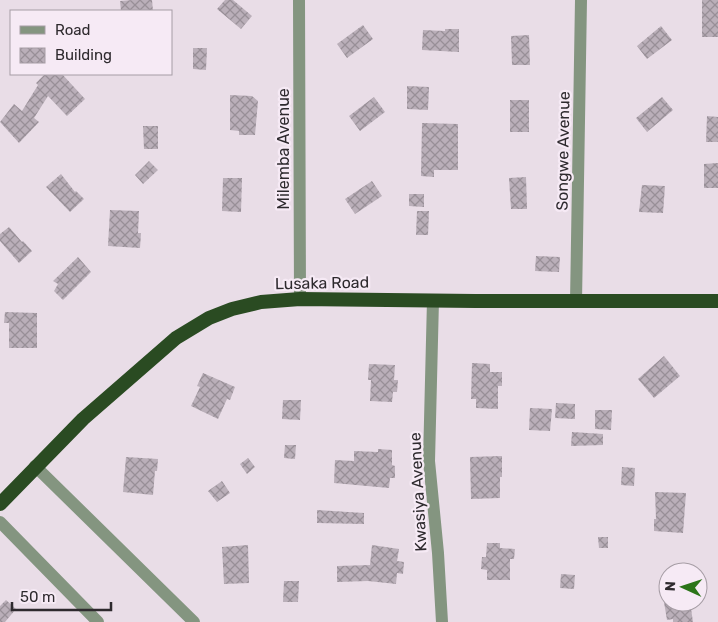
<svg xmlns="http://www.w3.org/2000/svg" width="718" height="622" font-family="Rubik,sans-serif">
  <style>
    .building { fill: url(#building-cross-hatch) }
    .lines { fill: none; stroke-linecap: round; stroke-linejoin: round }
    .minor { stroke: #849580; stroke-width: 12 }
    .trunk { stroke: #2a4b22; stroke-width: 14 }
    .labels { text-anchor: middle; dominant-baseline: central; stroke-width: 4.5; stroke-linejoin: round; paint-order: stroke }
    .street-label { font-size: 16px; fill: #2e2a2e; stroke: #f6eaf5 }
  </style>
  <defs>
    <pattern id="building-cross-hatch" width="8" height="8" patternUnits="userSpaceOnUse" patternTransform="scale(1.25)"><rect width="8" height="8" fill="#baafb9"/><path d="M0 0l8 8M0 8l8-8" fill="none" stroke="#988f97"/></pattern>
  </defs>
  <rect width="100%" height="100%" fill="#e9dde7"/>
  <path class="building" d="M132,0H152L153,11H121L120,1Z
    M225,0H233L252,16L241,29L217,9Z
    M702,0H718V37H702Z
    M363,25L373,39L347,58L337,44Z
    M661,26L672,40L647,59L637,46Z
    M445,29H459V52L422,50L423,30L445,31Z
    M529,35L530,65H512L511,36Z
    M193,48H207L206,70L193,69Z
    M45,74H62L85,99L67,116L48,96L34,118L39,122L19,143L0,122L14,104L22,111L38,85L36,83Z
    M407,86L429,87L428,110L407,109Z
    M230,95L252,96L258,101L255,135H239V131L230,130Z
    M374,97L385,112L360,131L349,116Z
    M662,97L673,110L647,132L636,118Z
    M510,100H529V132H510Z
    M707,116L718,117V142H706Z
    M422,123L458,124V170H434V177L421,176Z
    M143,126H158V149H144Z
    M149,161L158,170L143,184L135,175Z
    M718,163V188H704V164Z
    M61,174L75,192L76,191L84,199L70,212L46,187Z
    M526,177L527,209H511L509,178Z
    M223,178H242L241,212L222,211Z
    M372,181L382,196L355,214L345,199Z
    M642,185L665,186L663,213L639,212Z
    M409,194H424V207L409,206Z
    M110,210L139,211L138,233H141L140,248L108,246Z
    M417,211H429L428,235H416Z
    M9,227L22,242L23,241L32,251L19,263L0,241V234Z
    M536,256L560,257L559,272L535,271Z
    M78,257L91,272L63,300L54,291L58,284L53,281Z
    M5,312L37,313V348H9V323H4Z
    M664,356L680,376L654,398L638,379Z
    M472,363L490,364V372H502V386H498V409L476,408V399H471Z
    M369,364L395,365L394,380H398L397,392H393L392,402L370,401L371,380H368Z
    M203,373L235,387L230,400L227,399L218,419L191,406L200,387L197,386Z
    M283,400H301L300,420L282,419Z
    M556,403L575,404V419L555,418Z
    M530,408L552,409L550,431L529,430Z
    M595,410H612L611,430L595,429Z
    M572,432L603,434V445L571,446Z
    M285,445H296L295,459L284,458Z
    M378,449L392,450V465L395,466V478H390L389,488L334,483L335,460L354,461V451L378,452Z
    M502,456V477H500V498L471,499L470,457Z
    M126,457L158,459L157,471H155L153,495L123,492Z
    M248,458L255,467L247,474L240,464Z
    M622,467L635,468L634,486L621,485Z
    M222,481L230,493L217,502L208,491Z
    M655,492L686,493L683,533L654,531V519H656Z
    M317,510L364,513V524L317,523Z
    M598,537H608V548H599Z
    M487,543H500V548L515,549L514,559H510V580H487V570L481,569L482,557H486Z
    M248,545L249,583L224,584L222,547Z
    M372,545L399,549L397,561L404,562L403,574L397,573L396,584L368,581L337,582V566L370,565Z
    M561,574L575,575L574,589L560,588Z
    M284,581H299L298,602H283Z
    M6,600L16,609L5,622H0V606Z
    M664,602H690L693,622H673V619L667,620Z"/>
  <g class="lines">
    <path class="minor" d="M299,0L300,299
      M433,300L429,461L438,553L442,622
      M576,302L581,0
      M35,466L194,622
      M0,522L98,622"/>
    <path class="trunk" d="M0,504L83,419L176,338L209,318L232,309L261,302L300,299L475,301H718"/>
  </g>
  <g class="labels">
    <g class="street-label">
      <text transform="translate(283 149) rotate(-90)">Milemba Avenue</text>
      <text transform="translate(563 151) rotate(-89)">Songwe Avenue</text>
      <text transform="translate(322 283) rotate(-1)">Lusaka Road</text>
      <text transform="translate(418 492) rotate(-93)">Kwasiya Avenue</text>
    </g>
  </g>
  <rect x="10" y="10" width="162" height="65" fill="#f6eaf5" stroke="#a69da5"/>
  <rect x="20" y="26" width="25" height="8" fill="#849580" stroke="#a69da5"/>
  <text x="55" y="35" font-size="15" fill="#2e2a2e">Road</text>
  <rect x="20" y="48" width="25" height="15" fill="url(#building-cross-hatch)" stroke="#a69da5"/>
  <text x="55" y="60" font-size="15" fill="#2e2a2e">Building</text>
  <g transform="translate(683 587) rotate(273)"><circle r="24" fill="#f6eaf5" stroke="#a69da5"/>
  <path d="M0-4L9 19L0 12L-9 19Z" fill="#2b7418"/>
  <text y="-8" font-size="14" font-weight="bold" text-anchor="middle" fill="#2e2a2e">N</text>
  </g>
  <path d="M12 602v8h99v-8" fill="none" stroke="#2e2a2e" stroke-width="2.5"/>
  <text x="20" y="602" font-size="15" fill="#2e2a2e" stroke="#f6eaf5" stroke-width="4" paint-order="stroke">50 m</text>
</svg>
